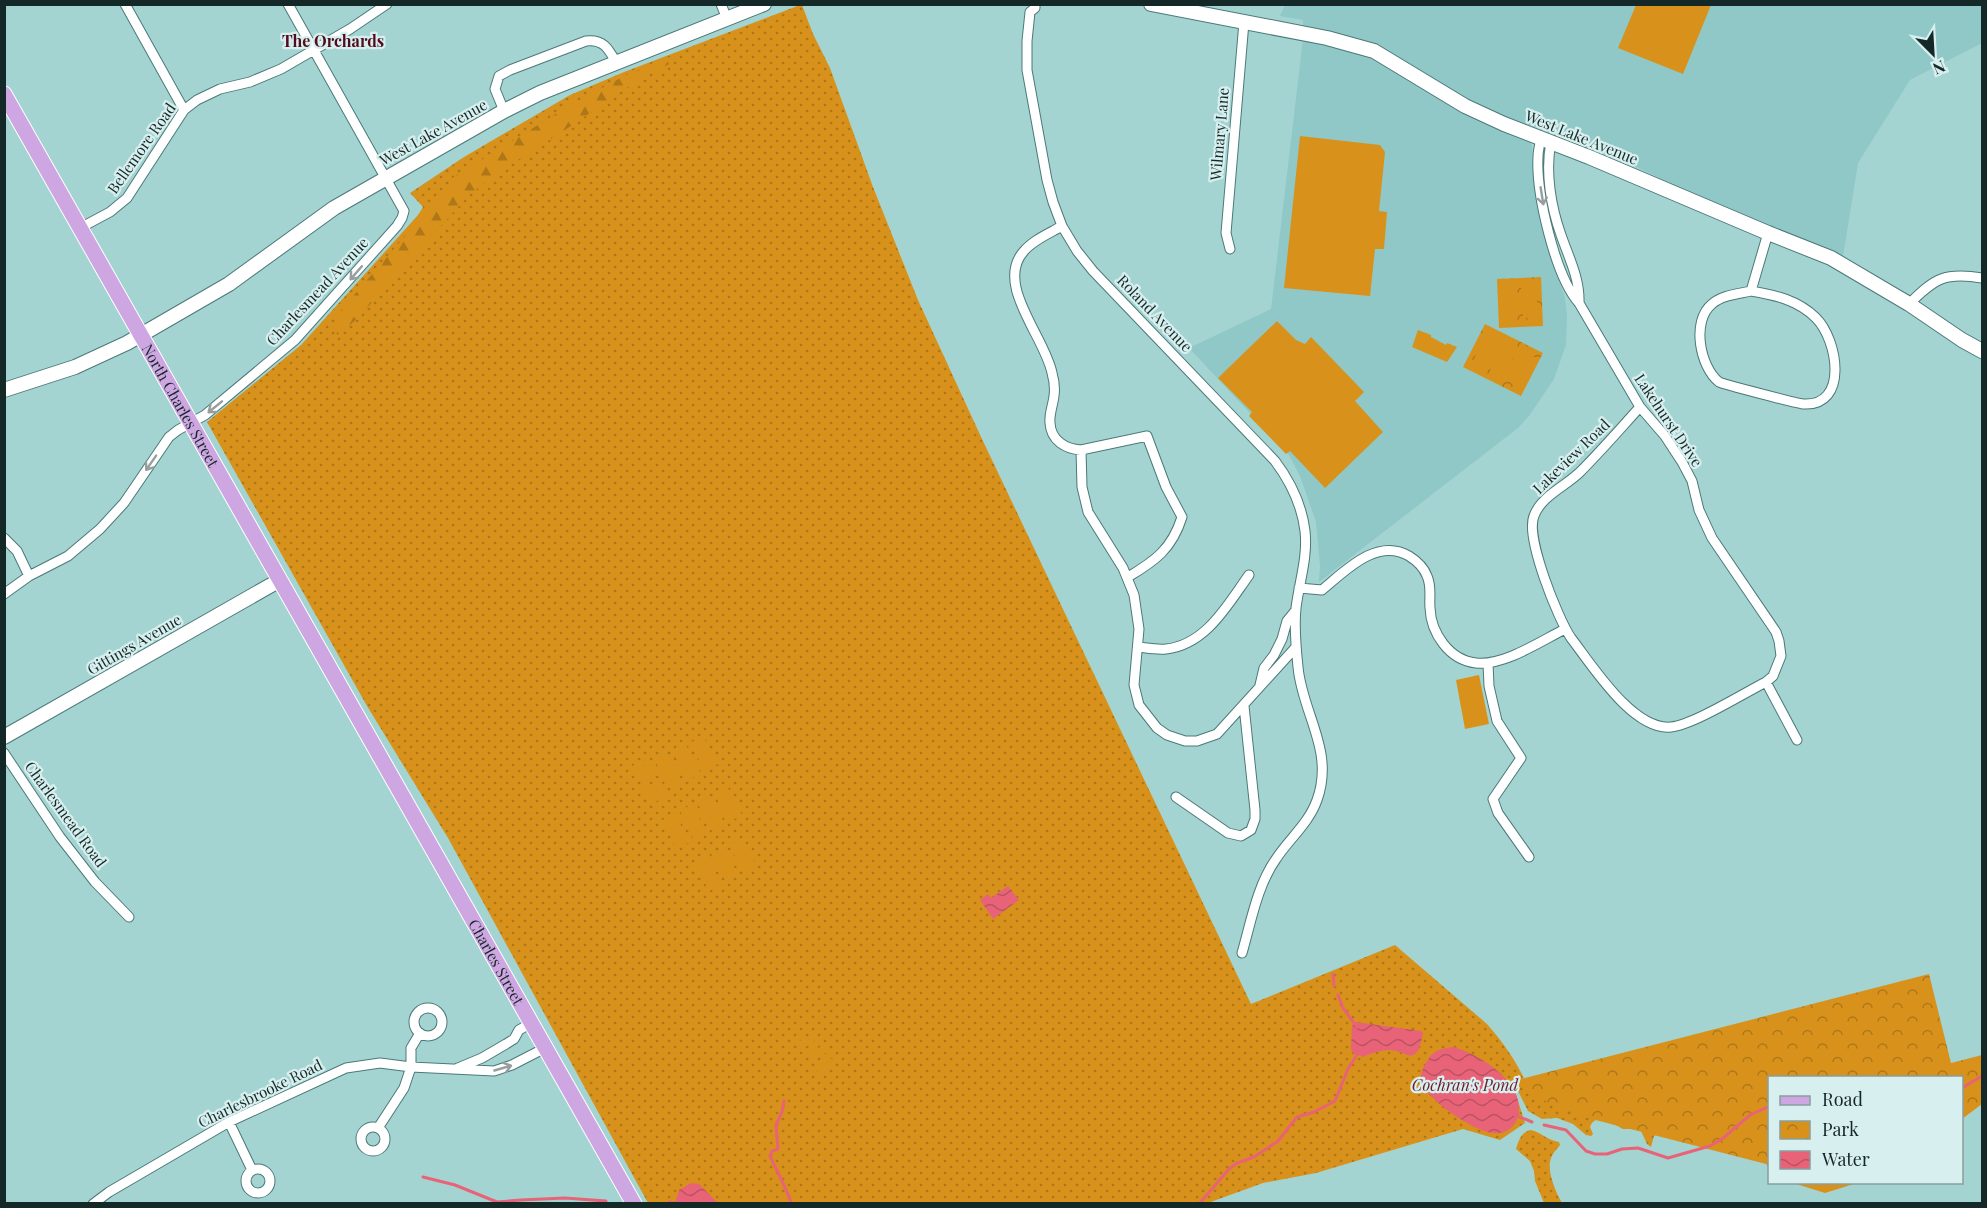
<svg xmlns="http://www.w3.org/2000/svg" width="1987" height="1208" font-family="'Playfair Display',serif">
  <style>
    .built { fill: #8fc8c6 }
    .grass { fill: url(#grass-dots) }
    .forest { fill: url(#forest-firs) }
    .park { fill: url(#park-crowns) }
    .garden { fill: #d8921b }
    .water { fill: url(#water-waves) }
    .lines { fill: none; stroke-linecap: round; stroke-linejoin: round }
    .stream { stroke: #e86378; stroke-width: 3 }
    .street-casing { stroke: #4b7978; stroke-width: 11 }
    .secondary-casing { stroke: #4b7978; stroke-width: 16 }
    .primary-casing { stroke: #fff; stroke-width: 17 }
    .street { stroke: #fff; stroke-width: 9 }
    .secondary { stroke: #fff; stroke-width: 14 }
    .primary { stroke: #cda6e2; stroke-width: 15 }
    .oneway { stroke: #969e9e }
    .labels { text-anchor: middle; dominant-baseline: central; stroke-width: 4.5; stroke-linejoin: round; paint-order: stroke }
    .street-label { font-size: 15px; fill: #152828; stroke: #d7efee }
    .neighbourhood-label { font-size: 16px; font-weight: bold; fill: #510c1d; stroke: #d7efee }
    .water-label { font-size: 16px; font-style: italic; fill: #6e192c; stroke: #d7efee }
  </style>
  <defs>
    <pattern id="grass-dots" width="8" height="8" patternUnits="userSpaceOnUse" patternTransform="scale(1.5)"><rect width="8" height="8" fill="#d8921b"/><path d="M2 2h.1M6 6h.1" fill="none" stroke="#ae7718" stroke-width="1.8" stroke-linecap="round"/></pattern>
    <pattern id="forest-firs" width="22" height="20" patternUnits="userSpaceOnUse" patternTransform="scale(1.5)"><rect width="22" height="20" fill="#d8921b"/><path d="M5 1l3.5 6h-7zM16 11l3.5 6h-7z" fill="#ae7718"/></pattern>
    <pattern id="park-crowns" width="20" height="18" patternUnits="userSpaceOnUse" patternTransform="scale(1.5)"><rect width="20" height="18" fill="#d8921b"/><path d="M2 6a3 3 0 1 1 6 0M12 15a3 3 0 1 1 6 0" fill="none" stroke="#ae7718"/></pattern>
    <pattern id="water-waves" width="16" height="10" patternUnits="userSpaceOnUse" patternTransform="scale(1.5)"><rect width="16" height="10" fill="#e86378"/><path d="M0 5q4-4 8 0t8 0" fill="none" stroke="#bb5262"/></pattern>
  </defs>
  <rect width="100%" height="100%" fill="#a3d4d2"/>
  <path class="built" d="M1285,5H1982V43L1910,80L1858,163L1843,257L1680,188L1616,157L1530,124L1535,194L1546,240L1565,298L1567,316L1566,345L1554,379L1529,416L1518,428L1319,582L1320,566L1316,522L1300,476L1289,455L1189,348L1271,309L1303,39V20L1280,16Z"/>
  <path class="grass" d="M800,5H802L813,34L830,68L873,187L918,300L982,439L1251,1004L1395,945L1487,1024C1502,1041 1514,1058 1524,1078L1520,1080L1658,1134L1654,1136L1651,1147L1647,1144L1641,1131L1635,1129H1623C1613,1124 1596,1111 1590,1127L1593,1134L1591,1136L1586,1135L1573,1124L1557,1118L1542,1119L1528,1111L1513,1081L1512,1082L1525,1123L1500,1140L1463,1129L1316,1173L1263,1183L1208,1203H648L448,838L367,706L207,422L301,345L418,215L423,207L410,193L464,157L570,95L624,72Z
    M1531,1130C1542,1133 1547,1140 1559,1142L1560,1145C1556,1150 1551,1155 1550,1162C1548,1174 1556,1193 1562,1203H1544L1535,1181L1534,1171L1530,1161L1516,1149C1519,1140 1521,1132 1531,1130Z"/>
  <path class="forest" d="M669,57L677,60L638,80L565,130L496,174L469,195L357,319L337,335L335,317L425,213L451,189L449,180L567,107L626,75Z"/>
  <path class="park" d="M1541,277L1543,326L1499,328L1497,279Z
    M1485,324L1543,353L1521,396L1463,367Z
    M1929,974L1951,1063L1982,1055V1104L1962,1119V1078H1770L1769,1168L1766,1164L1580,1116L1547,1102L1513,1081Z
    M1793,1183V1182L1857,1183L1825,1193Z"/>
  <path class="garden" d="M1636,5H1711L1683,74L1618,48Z
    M1300,136L1380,145L1385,152L1379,211L1387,212L1384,249H1375L1370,296L1284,288Z
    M1516,286L1518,318L1503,319L1501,287Z
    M1536,286L1538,317L1523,318L1521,287Z
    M1277,321L1296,340L1305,344L1311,337L1364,392L1355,401L1383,432L1325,488L1290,451L1286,454L1249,416L1252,412L1218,378Z
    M1418,330L1431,335V337L1446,345L1447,343L1457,347L1447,362L1412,347Z
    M1487,333L1501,340L1486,368L1473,361Z
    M1504,343L1518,349L1503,377L1490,370Z
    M1522,351L1536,358L1521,386L1508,379Z
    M1479,675L1489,724L1465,729L1456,680Z
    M703,736L718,764L705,771L690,743Z
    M686,745L701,774L688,780L673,752Z
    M668,754L683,783L670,789L655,761Z
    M649,758L657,773L650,777L642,761Z
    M639,762L648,778L641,782L632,766Z
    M660,779L669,795L661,799L653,783Z
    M651,784L659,800L652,804L643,788Z
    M727,786L742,815L729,822L714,793Z
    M710,796L725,824L712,831L697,802Z
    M692,804L707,833L694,840L680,811Z
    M675,814L690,842L677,849L662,820Z
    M742,838L757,867L744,873L729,845Z
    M724,847L739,876L726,882L711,854Z
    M707,856L722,885L709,891L694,863Z
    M811,1035L815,1042L799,1050L796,1043Z
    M824,1045L828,1052L812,1060L809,1053Z
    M831,1058L835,1065L819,1073L816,1066Z"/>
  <path class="water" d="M1008,886L1019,900L993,919L980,900L988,894L991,898Z
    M1356,1022L1421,1031L1423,1033C1421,1042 1419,1061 1405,1054C1400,1052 1397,1051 1391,1050C1381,1050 1372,1053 1363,1057L1353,1053L1351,1049L1352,1026Z
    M1454,1047C1473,1053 1494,1065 1508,1081C1531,1108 1516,1146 1479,1129C1462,1122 1429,1100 1422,1083C1419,1075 1423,1068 1427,1061C1433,1050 1442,1048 1454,1047Z
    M691,1183L699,1184L718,1203H675L679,1190Z"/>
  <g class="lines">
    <path class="stream" d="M1333,974L1334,986
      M1338,995L1343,1008L1357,1027
      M1962,1088L1982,1076
      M784,1101L782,1112L776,1125L778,1149L772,1151L770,1156C774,1165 791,1197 791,1204
      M1515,1115L1532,1122
      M1544,1125L1566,1130L1586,1151L1595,1154H1607L1622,1149L1638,1148L1668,1158L1710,1146L1722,1139L1750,1115L1770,1106
      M423,1177L455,1185L497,1202L521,1200L565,1198L606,1201
      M669,1202L675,1203
      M1199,1204L1229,1169L1237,1163L1254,1157L1278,1141L1297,1117L1314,1112L1335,1101L1348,1069L1358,1053"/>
    <g class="street-casing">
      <path id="street" d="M125,4L184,110
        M721,4L727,19
        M1035,4V8L1030,12L1027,41V70L1047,180L1053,202L1062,226L1077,251L1093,271L1275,461C1290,481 1302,506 1305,531C1308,557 1299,583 1296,608C1294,627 1296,648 1298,667C1302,713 1335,751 1317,800C1309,823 1289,839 1276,859C1257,886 1251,922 1242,953
        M504,111L495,89L499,76L510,70L586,41C603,39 608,48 616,62
        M1541,138C1540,144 1538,150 1538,157C1536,193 1555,276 1579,303L1640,407L1665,436L1682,462L1692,481L1699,510L1712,538L1776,632L1779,641L1781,656L1773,676L1766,682C1744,693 1693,725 1671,727C1633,731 1592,665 1571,638C1558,619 1525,537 1534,516C1541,496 1566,486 1580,472C1601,451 1620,429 1640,407
        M1551,142C1545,172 1551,207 1561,235C1569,258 1580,279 1579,303
        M1062,226C1050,233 1033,240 1024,251C994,284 1045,337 1052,373C1054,380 1055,389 1054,396C1053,405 1049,414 1050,423C1051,441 1066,449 1081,450L1147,436L1166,487L1182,517C1172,549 1155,561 1128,577
        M80,228L110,212L127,198L184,110L197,100L220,89L250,82L281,69L350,29L387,4
        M1230,249L1226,233L1244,22
        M1751,291C1775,295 1798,300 1816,318C1838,340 1849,407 1803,404C1795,403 1723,384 1719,382C1700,367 1691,321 1712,304C1722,295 1738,294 1751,291Z
        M1751,291L1768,233
        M1909,304C1935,278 1945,272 1982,278
        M1081,450L1082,487L1088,512L1123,568L1134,595L1139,629L1134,685L1139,705L1157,728L1167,735L1185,741H1197L1217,734L1296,647
        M4,538L17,551L29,576
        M1299,588L1322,590C1345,571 1377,537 1409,556C1417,561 1424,568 1427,576C1432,587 1429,597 1430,608C1431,633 1449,660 1476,663C1504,666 1541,641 1565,629
        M4,594L29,576L68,556L100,529L124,503L169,437L178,430L205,415L295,340L397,226L402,218L404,211L288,4
        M1138,647C1147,648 1157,650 1166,649C1206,645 1228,604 1249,575
        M1488,663L1489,686L1497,721L1521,758L1493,799L1498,813L1529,857
        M1766,682L1797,740
        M1260,685L1264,668L1274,655L1282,639L1287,621L1296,610
        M4,753L60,837L95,882L129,917
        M1176,797L1228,833L1241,836L1251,830L1255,819V810L1244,706
        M414 1022a14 14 0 1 1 28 0a14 14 0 1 1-28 0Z
        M458,1068L482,1058L506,1044L514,1039L519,1030L531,1023
        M229,1122L252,1170
        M361 1139a12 12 0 1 1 24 0a12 12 0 1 1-24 0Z
        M378,1128L404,1088L411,1067V1048L420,1033
        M246 1181a12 12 0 1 1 24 0a12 12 0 1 1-24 0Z
        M93,1204L109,1192L229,1122L346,1068L380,1063L411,1067L494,1071L512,1065L545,1048"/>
    </g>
    <g class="secondary-casing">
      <path id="secondary" d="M1151,4L1327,38L1374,51L1465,106L1504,124L1589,157L1768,233L1831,258L1909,304L1962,340L1982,351
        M4,390L75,367L127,343L229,284L334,208L504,111L540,93L764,4
        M4,737L280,580"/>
    </g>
    <g class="primary-casing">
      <g id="primary">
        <path id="s1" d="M4,94L634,1204"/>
      </g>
    </g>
    <use href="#street" class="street"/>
    <use href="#secondary" class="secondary"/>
    <use href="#primary" class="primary"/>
  </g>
  <defs><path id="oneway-shaft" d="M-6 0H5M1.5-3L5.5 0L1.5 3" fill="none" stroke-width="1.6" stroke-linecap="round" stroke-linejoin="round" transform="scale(1.5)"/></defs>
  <g class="oneway">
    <use href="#oneway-shaft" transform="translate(1542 196) rotate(81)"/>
    <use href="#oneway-shaft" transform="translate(356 273) rotate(131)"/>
    <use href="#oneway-shaft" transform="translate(215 407) rotate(141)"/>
    <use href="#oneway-shaft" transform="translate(151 463) rotate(125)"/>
    <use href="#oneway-shaft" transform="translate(503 1068) rotate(-16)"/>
  </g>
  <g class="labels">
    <g class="street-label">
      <text transform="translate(433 132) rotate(-29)">West Lake Avenue</text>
      <text transform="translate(1219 134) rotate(-85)">Wilmary Lane</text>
      <text transform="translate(1582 137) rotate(22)">West Lake Avenue</text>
      <text transform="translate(141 148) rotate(-55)">Bellemore Road</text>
      <text transform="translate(317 291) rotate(-47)">Charlesmead Avenue</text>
      <text transform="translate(1155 313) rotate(46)">Roland Avenue</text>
      <text stroke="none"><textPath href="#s1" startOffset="358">North Charles Street</textPath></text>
      <text transform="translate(1669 420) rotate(56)">Lakehurst Drive</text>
      <text transform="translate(1571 456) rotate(-44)">Lakeview Road</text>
      <text transform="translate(134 644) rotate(-30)">Gittings Avenue</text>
      <text transform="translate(66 814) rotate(54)">Charlesmead Road</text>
      <text stroke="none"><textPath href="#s1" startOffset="998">Charles Street</textPath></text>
      <text transform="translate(260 1093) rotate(-26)">Charlesbrooke Road</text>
    </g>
    <g class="neighbourhood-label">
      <text x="333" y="40">The Orchards</text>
    </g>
    <g class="water-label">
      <text x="1465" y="1084">Cochran's Pond</text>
    </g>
  </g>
  <rect width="1987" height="1208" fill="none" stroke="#152828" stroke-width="12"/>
  <rect x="1768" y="1076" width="195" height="108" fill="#d7efee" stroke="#899f9f" stroke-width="1.5"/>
  <rect x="1780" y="1096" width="30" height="9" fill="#cda6e2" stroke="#899f9f" stroke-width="1.5"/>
  <text x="1822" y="1106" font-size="18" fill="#152828">Road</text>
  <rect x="1780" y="1121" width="30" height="18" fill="url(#park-crowns)" stroke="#899f9f" stroke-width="1.5"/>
  <text x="1822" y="1136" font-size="18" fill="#152828">Park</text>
  <rect x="1780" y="1151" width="30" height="18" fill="url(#water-waves)" stroke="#899f9f" stroke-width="1.5"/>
  <text x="1822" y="1166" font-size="18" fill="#152828">Water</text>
  <g transform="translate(1933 54) rotate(156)" stroke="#d7efee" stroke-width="4.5" paint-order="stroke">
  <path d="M0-4.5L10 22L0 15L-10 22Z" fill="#152828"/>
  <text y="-9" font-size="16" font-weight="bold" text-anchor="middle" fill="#152828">N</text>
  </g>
</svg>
